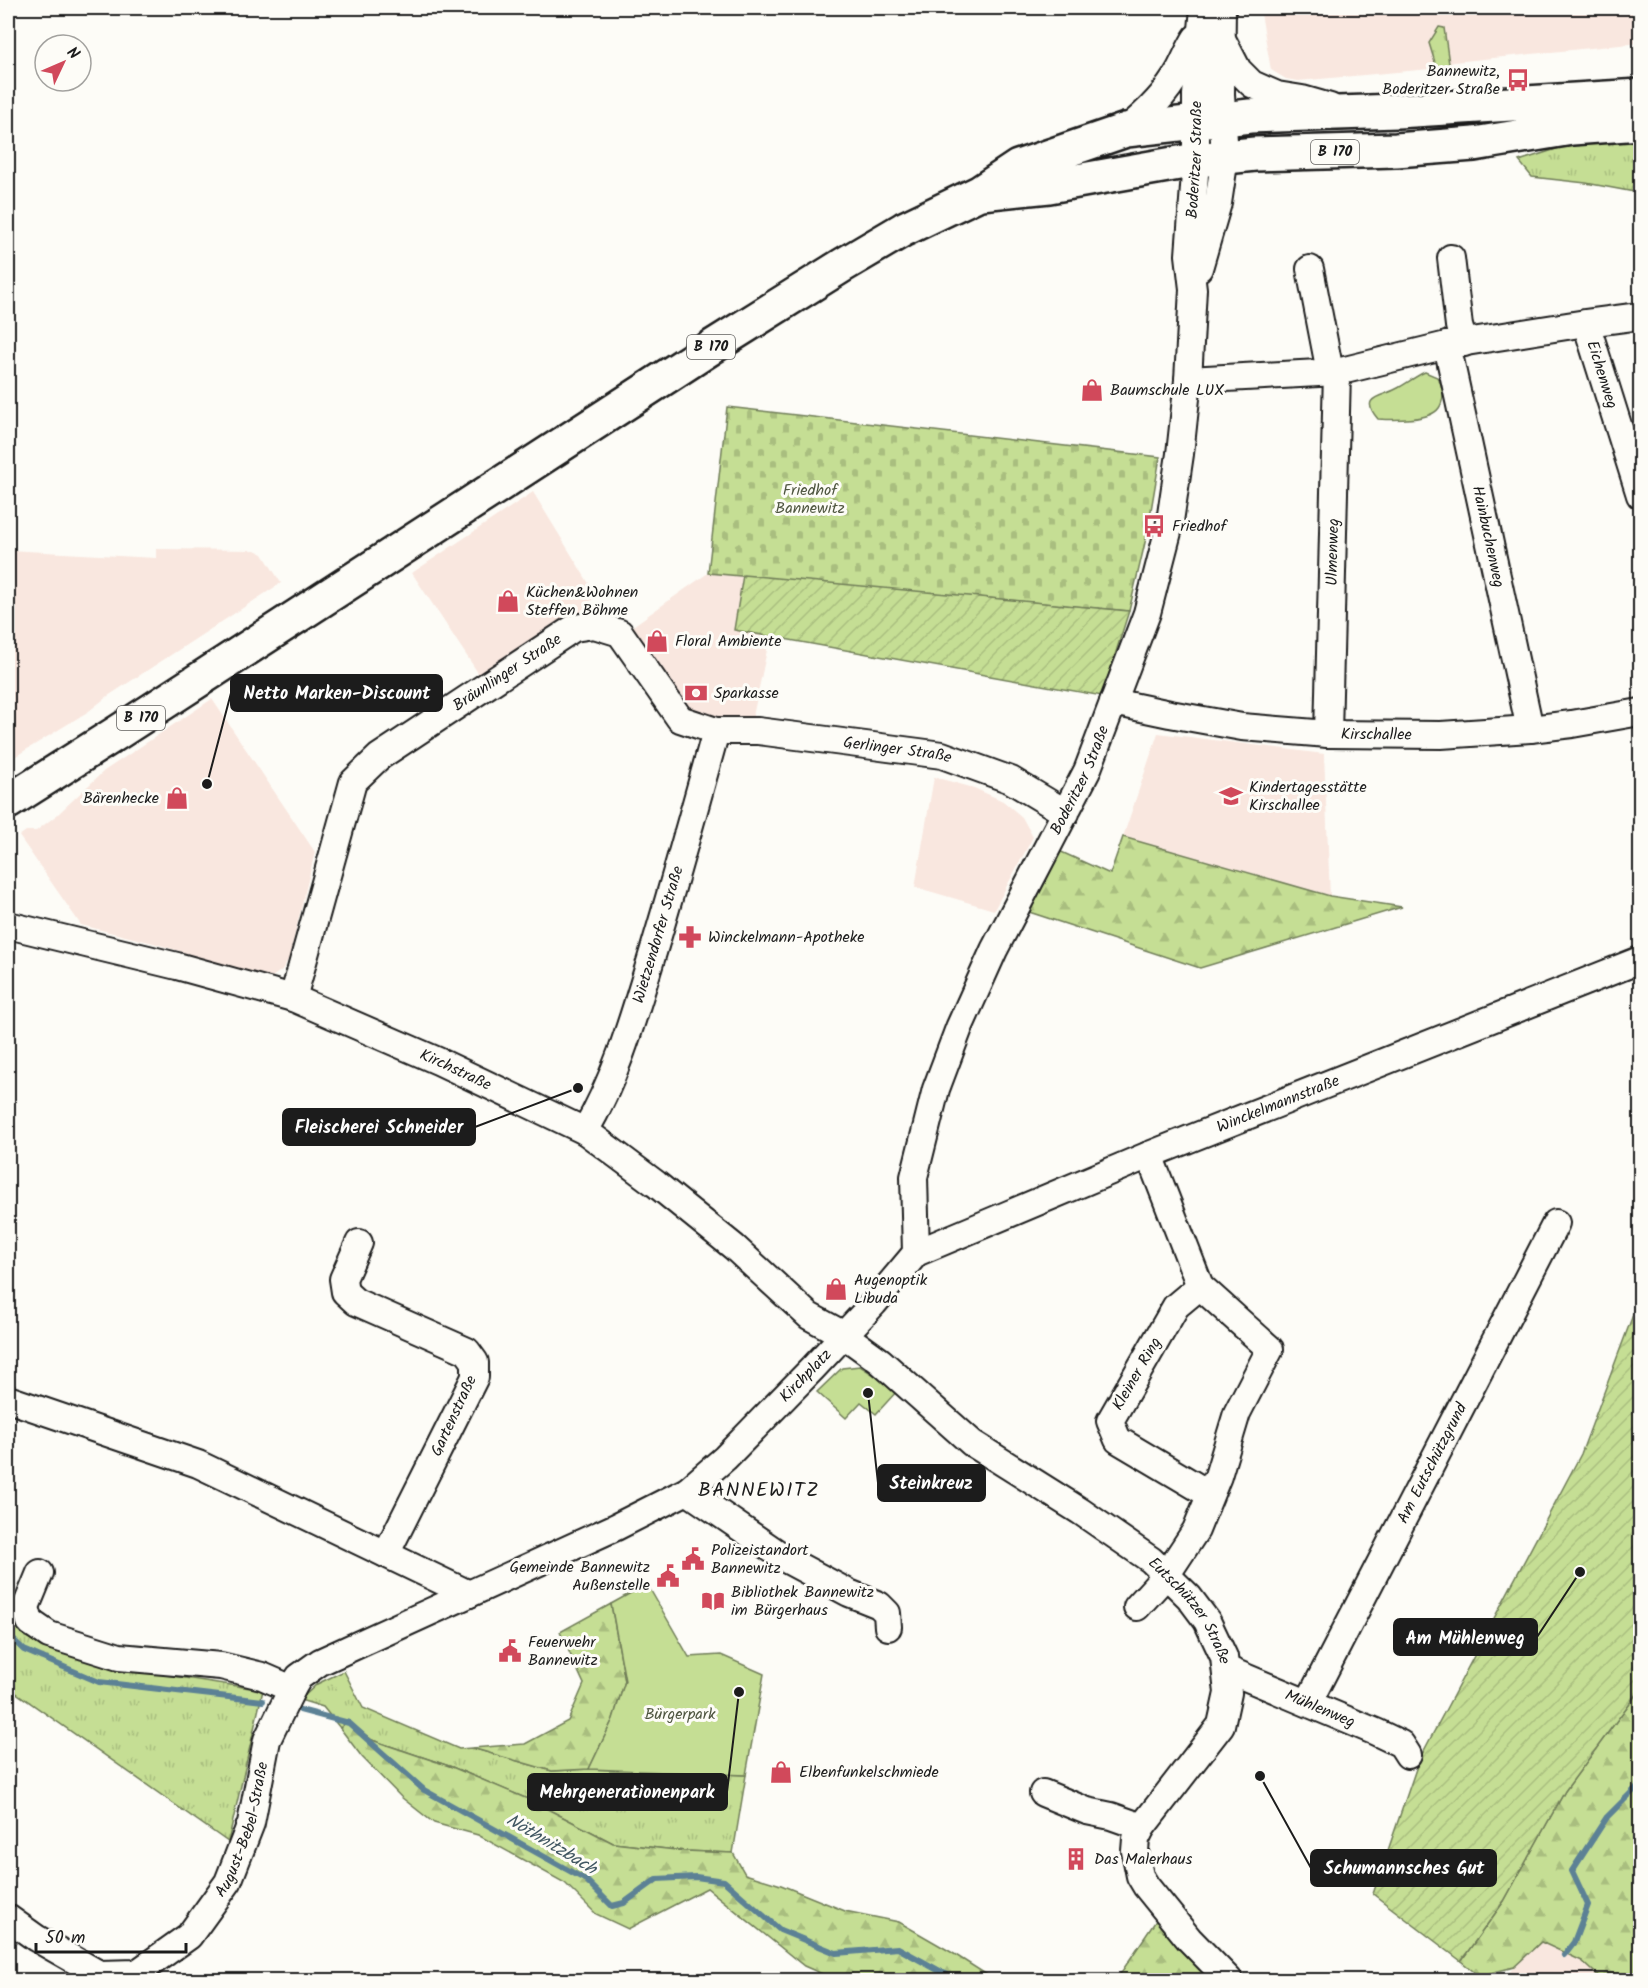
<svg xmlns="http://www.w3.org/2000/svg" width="1648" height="1988" font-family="Kalam,sans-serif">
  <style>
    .built { fill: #f9e7df }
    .grass { fill: url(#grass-tufts); stroke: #707d58; stroke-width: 1.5 }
    .forest { fill: url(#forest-firs); stroke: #707d58; stroke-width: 1.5 }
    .cemetery { fill: url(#cemetery-stones); stroke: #707d58; stroke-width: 1.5 }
    .park { fill: #c5de94; stroke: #707d58; stroke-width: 1.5 }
    .garden { fill: url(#garden-furrows); stroke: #707d58; stroke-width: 1.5 }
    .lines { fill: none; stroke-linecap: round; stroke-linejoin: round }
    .stream { stroke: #5b8195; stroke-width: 6 }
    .minor-casing { stroke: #1c1c1c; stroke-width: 30 }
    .major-casing { stroke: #1c1c1c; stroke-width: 38 }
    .minor { stroke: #fdfcf7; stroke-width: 26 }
    .major { stroke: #fdfcf7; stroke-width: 33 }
    .labels { text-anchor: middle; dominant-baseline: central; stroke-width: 6; stroke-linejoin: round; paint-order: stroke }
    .shield { fill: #fdfcf7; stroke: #605f5e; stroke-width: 1.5 }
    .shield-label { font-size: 15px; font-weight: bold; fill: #1c1c1c }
    .poi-label { font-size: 16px; fill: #1c1c1c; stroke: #fdfcf7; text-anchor: start }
    .street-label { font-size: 16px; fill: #1c1c1c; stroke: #fdfcf7 }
    .park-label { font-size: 16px; fill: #4f5640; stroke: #fdfcf7 }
    .water-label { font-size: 18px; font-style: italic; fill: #415762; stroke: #fdfcf7 }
    .quarter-label { font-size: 20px; letter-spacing: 1.5px; fill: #1c1c1c; stroke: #fdfcf7 }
    .leader { fill: none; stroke: #1c1c1c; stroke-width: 2 }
    .callout-dot { fill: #1c1c1c; stroke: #fdfcf7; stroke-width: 2 }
    .callout { fill: #1c1c1c; stroke: #1c1c1c; stroke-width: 2 }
    .callout-label { font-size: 18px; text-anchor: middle; font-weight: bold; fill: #fff }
  </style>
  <defs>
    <pattern id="grass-tufts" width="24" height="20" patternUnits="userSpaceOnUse" patternTransform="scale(1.5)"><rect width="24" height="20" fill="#c5de94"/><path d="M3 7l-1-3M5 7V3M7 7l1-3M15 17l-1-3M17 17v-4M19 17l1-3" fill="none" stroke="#a9be7f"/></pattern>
    <pattern id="forest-firs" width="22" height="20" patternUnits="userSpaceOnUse" patternTransform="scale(1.5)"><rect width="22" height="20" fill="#c5de94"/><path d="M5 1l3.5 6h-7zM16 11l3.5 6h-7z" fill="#a9be7f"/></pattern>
    <pattern id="cemetery-stones" width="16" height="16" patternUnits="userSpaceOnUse" patternTransform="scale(1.5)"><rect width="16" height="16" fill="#c5de94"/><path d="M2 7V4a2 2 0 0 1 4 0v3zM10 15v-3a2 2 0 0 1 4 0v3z" fill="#a9be7f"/></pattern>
    <pattern id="garden-furrows" width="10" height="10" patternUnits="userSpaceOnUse" patternTransform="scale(1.5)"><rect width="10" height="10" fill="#c5de94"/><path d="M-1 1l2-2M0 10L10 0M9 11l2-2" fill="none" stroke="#a9be7f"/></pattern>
  </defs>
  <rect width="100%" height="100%" fill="#fdfcf7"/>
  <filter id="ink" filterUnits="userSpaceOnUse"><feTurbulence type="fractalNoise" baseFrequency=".0167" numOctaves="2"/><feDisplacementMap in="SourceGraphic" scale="12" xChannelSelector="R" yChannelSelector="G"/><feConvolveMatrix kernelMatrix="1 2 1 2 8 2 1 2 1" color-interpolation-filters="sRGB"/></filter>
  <g filter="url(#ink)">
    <path class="built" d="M1260,8H1640V43L1454,62L1430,69L1298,81L1286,79L1271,70Z
      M533,492L596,595L581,613L482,679L412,573Z
      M156,549L255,550L263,554L281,583L108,696L89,711L8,761V550L156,558Z
      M708,573L743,575L734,630L770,636L752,721L715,717L700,713L680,700L630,628Z
      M212,699L315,852L289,958L282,970L272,977L259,975L153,943L81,925L19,836L26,831H36L57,815L104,771Z
      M1158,733L1324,754L1330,896L1123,837Z
      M934,777L974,788L1003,801L1022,817L1033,837L994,910L915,887Z
      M1541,1942L1582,1961L1603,1980H1501Z"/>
    <path class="grass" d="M1439,27L1444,28L1450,71L1446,72L1437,69L1429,43Z
      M1640,138V193L1586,183L1532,177L1519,161L1578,142Z
      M8,1604L12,1607L25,1637L133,1670L263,1690L228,1842L8,1687Z
      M344,1671L363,1708L459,1749L472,1748L552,1771L589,1769L746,1775L733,1853L685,1851L613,1843L530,1800L452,1767L372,1740L348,1721L340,1728L323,1707L300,1700L317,1684Z"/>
    <path class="forest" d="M1123,837L1330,896L1402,907L1200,968L1023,910L1057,850L1110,874Z
      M611,1604L625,1681L613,1719L589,1769L552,1771L472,1748L525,1744L568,1721L584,1684L560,1632Z
      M1640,1689V1980H1603L1582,1961L1541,1942L1514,1967L1479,1976L1461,1961L1504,1901L1565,1791Z
      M348,1721L372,1740L452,1767L530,1800L613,1843L685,1851L733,1853L745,1874L781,1885L845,1911L899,1922L951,1952L995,1980H836L804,1966L707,1888L628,1929L596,1914L565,1883L478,1835L434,1823L401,1797L362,1757L340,1728Z
      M1157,1919L1212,1980H1116Z"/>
    <path class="cemetery" d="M727,407L1160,457L1147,534L1129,611L708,573Z"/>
    <path class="park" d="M1425,372L1437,377L1444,389C1443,395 1443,403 1439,408C1430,421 1393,420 1378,419C1358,396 1382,397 1396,389C1406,384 1414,377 1425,372Z
      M860,1366L898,1390L876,1414L861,1402L846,1418L817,1392L842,1368Z
      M647,1584L689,1657L721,1655L764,1674L746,1775L589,1769L613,1719L625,1681L611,1604Z"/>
    <path class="garden" d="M743,575L1129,611L1102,696L734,630Z
      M1640,1296V1689L1565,1791L1504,1901L1461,1961L1373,1894L1419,1760L1581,1454Z"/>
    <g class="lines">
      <path class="stream" d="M8,1635L24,1650L99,1682L263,1701
        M300,1710L349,1723L424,1790L586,1880L612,1906L624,1903L657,1879L696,1877L724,1881L780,1930L836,1953L898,1948L956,1980
        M1564,1955L1574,1942L1588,1905L1572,1871L1607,1817L1640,1784"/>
      <g class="minor-casing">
        <g id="minor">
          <path d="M1223,41L1238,70L1252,84L1277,95L1302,99L1330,107"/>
          <path d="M1126,130C1147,113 1166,95 1179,71C1185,60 1189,49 1196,38"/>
          <path d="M1451,258L1459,326L1464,343"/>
          <path d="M1199,268L1218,203L1225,157L1221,94L1222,8"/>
          <path d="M1310,269L1330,372"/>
          <path id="s1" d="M1586,323L1640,495"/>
          <path id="s2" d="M1447,345L1530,729"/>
          <path d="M1188,380L1337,372L1447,345L1586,323L1640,316"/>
          <path id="s3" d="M1113,702L1170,714L1242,727L1328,734L1441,735L1530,729L1572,724L1640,712"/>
          <path id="s4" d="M1328,734L1337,372"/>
          <path id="s5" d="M8,925L177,966L293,998L438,1061L585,1131L656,1184L734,1247L809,1316L844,1335L880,1361L972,1443L1080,1511L1151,1560L1189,1597L1207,1621L1224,1657L1228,1693L1221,1725L1142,1827L1136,1839L1135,1851L1140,1876L1146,1886L1189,1939L1229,1980"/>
          <path id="s6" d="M293,998L353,782L379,757L574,628L594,625L620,633L680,719L716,731H758L942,755L1011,780L1066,813"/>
          <path id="s7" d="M585,1131C614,1082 631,1025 648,969C672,890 694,811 716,731"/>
          <path d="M359,1243L343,1279L345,1292L356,1302L467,1351L475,1362V1377L386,1554"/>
          <path id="s8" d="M916,1253L914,1177L936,1089L959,1028L994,950L1087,771L1147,613L1169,528L1180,454L1188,380L1193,289L1189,255L1196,160V95L1204,8"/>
          <path d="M1200,1286L1176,1306L1110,1421L1118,1440L1209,1494"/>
          <path d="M8,1399L198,1464L469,1594"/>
          <path d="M687,1491L789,1561L849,1593L879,1605L887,1613L888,1627"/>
          <path d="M40,1573L26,1607L30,1622L49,1635L119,1657L221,1666L262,1676L292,1689"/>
          <path d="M1137,1607L1167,1574L1196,1530L1218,1476L1237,1413L1270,1349L1200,1286L1149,1155"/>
          <path id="s9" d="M1226,1669L1376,1732L1401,1744L1408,1755"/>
          <path id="s10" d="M1308,1703L1556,1223"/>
          <path d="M1043,1793L1087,1811L1111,1816L1142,1827"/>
          <path id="s11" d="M8,1918L36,1938L99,1974L137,1973L189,1936L228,1882L251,1823L267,1740L292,1689L299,1677L320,1662L616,1527L687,1491L725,1458L813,1368L874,1303L916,1253L1149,1155L1640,960"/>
        </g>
      </g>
      <g class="major-casing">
        <path id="major" d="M981,193L1049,186L1196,160L1255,154L1396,150L1474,144L1572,128L1640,123
          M8,802L120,731L712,347L843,265L904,229L979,193L1018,167L1126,130L1250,116L1397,111L1640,96"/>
      </g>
      <use href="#minor" class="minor"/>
      <use href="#major" class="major"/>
    </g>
  </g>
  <defs>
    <g id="bus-bare" transform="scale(1.8)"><path d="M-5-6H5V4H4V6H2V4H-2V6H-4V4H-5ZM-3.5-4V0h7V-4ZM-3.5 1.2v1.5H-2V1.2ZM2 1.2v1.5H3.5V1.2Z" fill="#d1495b" stroke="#fdfcf7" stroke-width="2.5" paint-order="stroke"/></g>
    <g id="shop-bare" transform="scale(1.8)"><path d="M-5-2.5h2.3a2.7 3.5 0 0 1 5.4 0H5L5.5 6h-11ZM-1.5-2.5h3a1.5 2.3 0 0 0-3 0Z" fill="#d1495b" stroke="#fdfcf7" stroke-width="2.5" paint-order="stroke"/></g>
    <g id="bank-bare" transform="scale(1.8)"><path d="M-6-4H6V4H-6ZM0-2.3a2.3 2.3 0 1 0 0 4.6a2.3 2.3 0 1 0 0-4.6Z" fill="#d1495b" stroke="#fdfcf7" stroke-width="2.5" paint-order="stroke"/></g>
    <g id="school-bare" transform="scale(1.8)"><path d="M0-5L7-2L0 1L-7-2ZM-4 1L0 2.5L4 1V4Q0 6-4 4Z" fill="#d1495b" stroke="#fdfcf7" stroke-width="2.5" paint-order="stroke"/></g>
    <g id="pharmacy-bare" transform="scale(1.8)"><path d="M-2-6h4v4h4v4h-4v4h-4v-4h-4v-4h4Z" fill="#d1495b" stroke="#fdfcf7" stroke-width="2.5" paint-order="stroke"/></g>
    <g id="civic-bare" transform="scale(1.8)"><path d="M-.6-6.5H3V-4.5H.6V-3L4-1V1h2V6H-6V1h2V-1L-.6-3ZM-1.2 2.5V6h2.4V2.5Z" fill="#d1495b" stroke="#fdfcf7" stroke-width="2.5" paint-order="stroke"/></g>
    <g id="library-bare" transform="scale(1.8)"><path d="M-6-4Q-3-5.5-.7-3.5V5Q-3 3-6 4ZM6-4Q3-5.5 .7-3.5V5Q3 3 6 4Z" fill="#d1495b" stroke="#fdfcf7" stroke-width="2.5" paint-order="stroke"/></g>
    <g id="building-bare" transform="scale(1.8)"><path d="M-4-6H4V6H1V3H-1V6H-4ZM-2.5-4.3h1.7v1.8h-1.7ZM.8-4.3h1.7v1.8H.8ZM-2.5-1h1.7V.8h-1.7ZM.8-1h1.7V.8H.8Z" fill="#d1495b" stroke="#fdfcf7" stroke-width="2.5" paint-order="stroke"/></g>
  </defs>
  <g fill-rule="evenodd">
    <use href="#bus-bare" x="1518" y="80"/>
    <use href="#shop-bare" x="1092" y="390"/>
    <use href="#bus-bare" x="1154" y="526"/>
    <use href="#shop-bare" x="508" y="601"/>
    <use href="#shop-bare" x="657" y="641"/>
    <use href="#bank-bare" x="696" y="693"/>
    <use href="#school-bare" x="1231" y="796"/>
    <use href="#shop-bare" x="177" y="798"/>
    <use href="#pharmacy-bare" x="690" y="937"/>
    <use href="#shop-bare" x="836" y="1289"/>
    <use href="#civic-bare" x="693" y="1559"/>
    <use href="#civic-bare" x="668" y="1576"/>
    <use href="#library-bare" x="713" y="1601"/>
    <use href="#civic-bare" x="510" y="1651"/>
    <use href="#shop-bare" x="781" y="1772"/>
    <use href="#building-bare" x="1076" y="1859"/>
  </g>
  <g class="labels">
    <g class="shield">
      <rect x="1311" y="140" width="48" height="24" rx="4.5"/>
      <rect x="687" y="335" width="48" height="24" rx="4.5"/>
      <rect x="117" y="706" width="48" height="24" rx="4.5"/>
    </g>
    <g class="shield-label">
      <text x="1335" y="152">B 170</text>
      <text x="711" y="347">B 170</text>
      <text x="141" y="718">B 170</text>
    </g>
    <g class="poi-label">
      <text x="1500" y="71" text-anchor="end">Bannewitz,<tspan x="1500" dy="18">Boderitzer Straße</tspan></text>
      <text x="1110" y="390">Baumschule LUX</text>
      <text x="1172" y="526">Friedhof</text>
      <text x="526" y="592">Küchen&amp;Wohnen<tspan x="526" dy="18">Steffen Böhme</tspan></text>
      <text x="675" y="641">Floral Ambiente</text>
      <text x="714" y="693">Sparkasse</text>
      <text x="1249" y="787">Kindertagesstätte<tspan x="1249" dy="18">Kirschallee</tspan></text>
      <text x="159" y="798" text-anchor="end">Bärenhecke</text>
      <text x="708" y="937">Winckelmann-Apotheke</text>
      <text x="854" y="1280">Augenoptik<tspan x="854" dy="18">Libuda</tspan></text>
      <text x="711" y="1550">Polizeistandort<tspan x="711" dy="18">Bannewitz</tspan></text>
      <text x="650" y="1567" text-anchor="end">Gemeinde Bannewitz<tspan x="650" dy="18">Außenstelle</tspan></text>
      <text x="731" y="1592">Bibliothek Bannewitz<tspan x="731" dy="18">im Bürgerhaus</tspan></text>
      <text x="528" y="1642">Feuerwehr<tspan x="528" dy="18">Bannewitz</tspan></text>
      <text x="799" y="1772">Elbenfunkelschmiede</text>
      <text x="1094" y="1859">Das Malerhaus</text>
    </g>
    <g class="street-label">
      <text stroke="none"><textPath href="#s8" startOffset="1146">Boderitzer Straße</textPath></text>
      <text stroke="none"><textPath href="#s1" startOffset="54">Eichenweg</textPath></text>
      <text stroke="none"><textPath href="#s2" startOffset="196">Hainbuchenweg</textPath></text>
      <text stroke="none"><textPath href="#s4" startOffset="182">Ulmenweg</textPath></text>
      <text stroke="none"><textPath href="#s6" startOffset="414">Bräunlinger Straße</textPath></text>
      <text stroke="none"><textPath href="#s3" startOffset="266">Kirschallee</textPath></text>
      <text stroke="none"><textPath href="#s6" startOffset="867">Gerlinger Straße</textPath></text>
      <text stroke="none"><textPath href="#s8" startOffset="508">Boderitzer Straße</textPath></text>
      <text stroke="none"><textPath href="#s7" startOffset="210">Wietzendorfer Straße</textPath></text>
      <text stroke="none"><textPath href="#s5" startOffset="472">Kirchstraße</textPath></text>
      <text stroke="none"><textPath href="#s11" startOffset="1647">Winckelmannstraße</textPath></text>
      <text transform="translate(1137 1374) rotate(-60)">Kleiner Ring</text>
      <text stroke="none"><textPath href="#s11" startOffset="1090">Kirchplatz</textPath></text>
      <text transform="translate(454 1416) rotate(-65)">Gartenstraße</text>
      <text stroke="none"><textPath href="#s10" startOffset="270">Am Eutschützgrund</textPath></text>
      <text stroke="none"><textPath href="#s5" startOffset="1392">Eutschützer Straße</textPath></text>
      <text stroke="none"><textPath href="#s9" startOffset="102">Mühlenweg</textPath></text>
      <text stroke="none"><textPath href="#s11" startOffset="330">August-Bebel-Straße</textPath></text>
    </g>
    <g class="park-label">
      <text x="810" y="490">Friedhof<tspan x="810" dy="18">Bannewitz</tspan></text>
      <text x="680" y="1714">Bürgerpark</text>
    </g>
    <g class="water-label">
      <text transform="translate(551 1845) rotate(31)">Nöthnitzbach</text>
    </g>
    <g class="quarter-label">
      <text x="759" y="1491">BANNEWITZ</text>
    </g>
  </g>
  <path class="leader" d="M207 784L231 693M578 1088L475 1127M868 1393L878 1483M1580 1572L1537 1637M739 1692L727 1792M1260 1776L1311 1868"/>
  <g class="callout-dot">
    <circle cx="207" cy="784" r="6"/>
    <circle cx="578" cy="1088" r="6"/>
    <circle cx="868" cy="1393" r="6"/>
    <circle cx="1580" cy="1572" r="6"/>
    <circle cx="739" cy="1692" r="6"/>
    <circle cx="1260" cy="1776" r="6"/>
  </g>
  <g class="callout">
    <rect x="231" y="675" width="211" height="36" rx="6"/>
    <rect x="283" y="1109" width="192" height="36" rx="6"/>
    <rect x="878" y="1465" width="107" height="36" rx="6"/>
    <rect x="1394" y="1619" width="143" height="36" rx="6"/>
    <rect x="528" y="1774" width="199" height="36" rx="6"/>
    <rect x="1311" y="1850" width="185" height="36" rx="6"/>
  </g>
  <g class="callout-label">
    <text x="337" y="699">Netto Marken-Discount</text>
    <text x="379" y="1133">Fleischerei Schneider</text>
    <text x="931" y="1489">Steinkreuz</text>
    <text x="1465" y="1644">Am Mühlenweg</text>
    <text x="627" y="1798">Mehrgenerationenpark</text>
    <text x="1404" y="1874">Schumannsches Gut</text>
  </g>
  <rect width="1648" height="1988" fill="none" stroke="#fdfcf7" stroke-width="30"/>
  <rect x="15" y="15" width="1618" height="1958" fill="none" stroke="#1c1c1c" stroke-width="2" filter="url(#ink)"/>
  <g transform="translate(63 63) rotate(46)"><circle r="28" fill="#fdfcf7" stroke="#a3a29f" stroke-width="1.5"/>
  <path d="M0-4.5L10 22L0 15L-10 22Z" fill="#d1495b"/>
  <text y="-9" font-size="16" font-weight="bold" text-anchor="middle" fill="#1c1c1c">N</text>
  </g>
  <path d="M36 1943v9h150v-9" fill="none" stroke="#1c1c1c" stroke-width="3"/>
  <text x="45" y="1943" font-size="18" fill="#1c1c1c" stroke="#fdfcf7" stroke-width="4.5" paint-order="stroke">50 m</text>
</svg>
